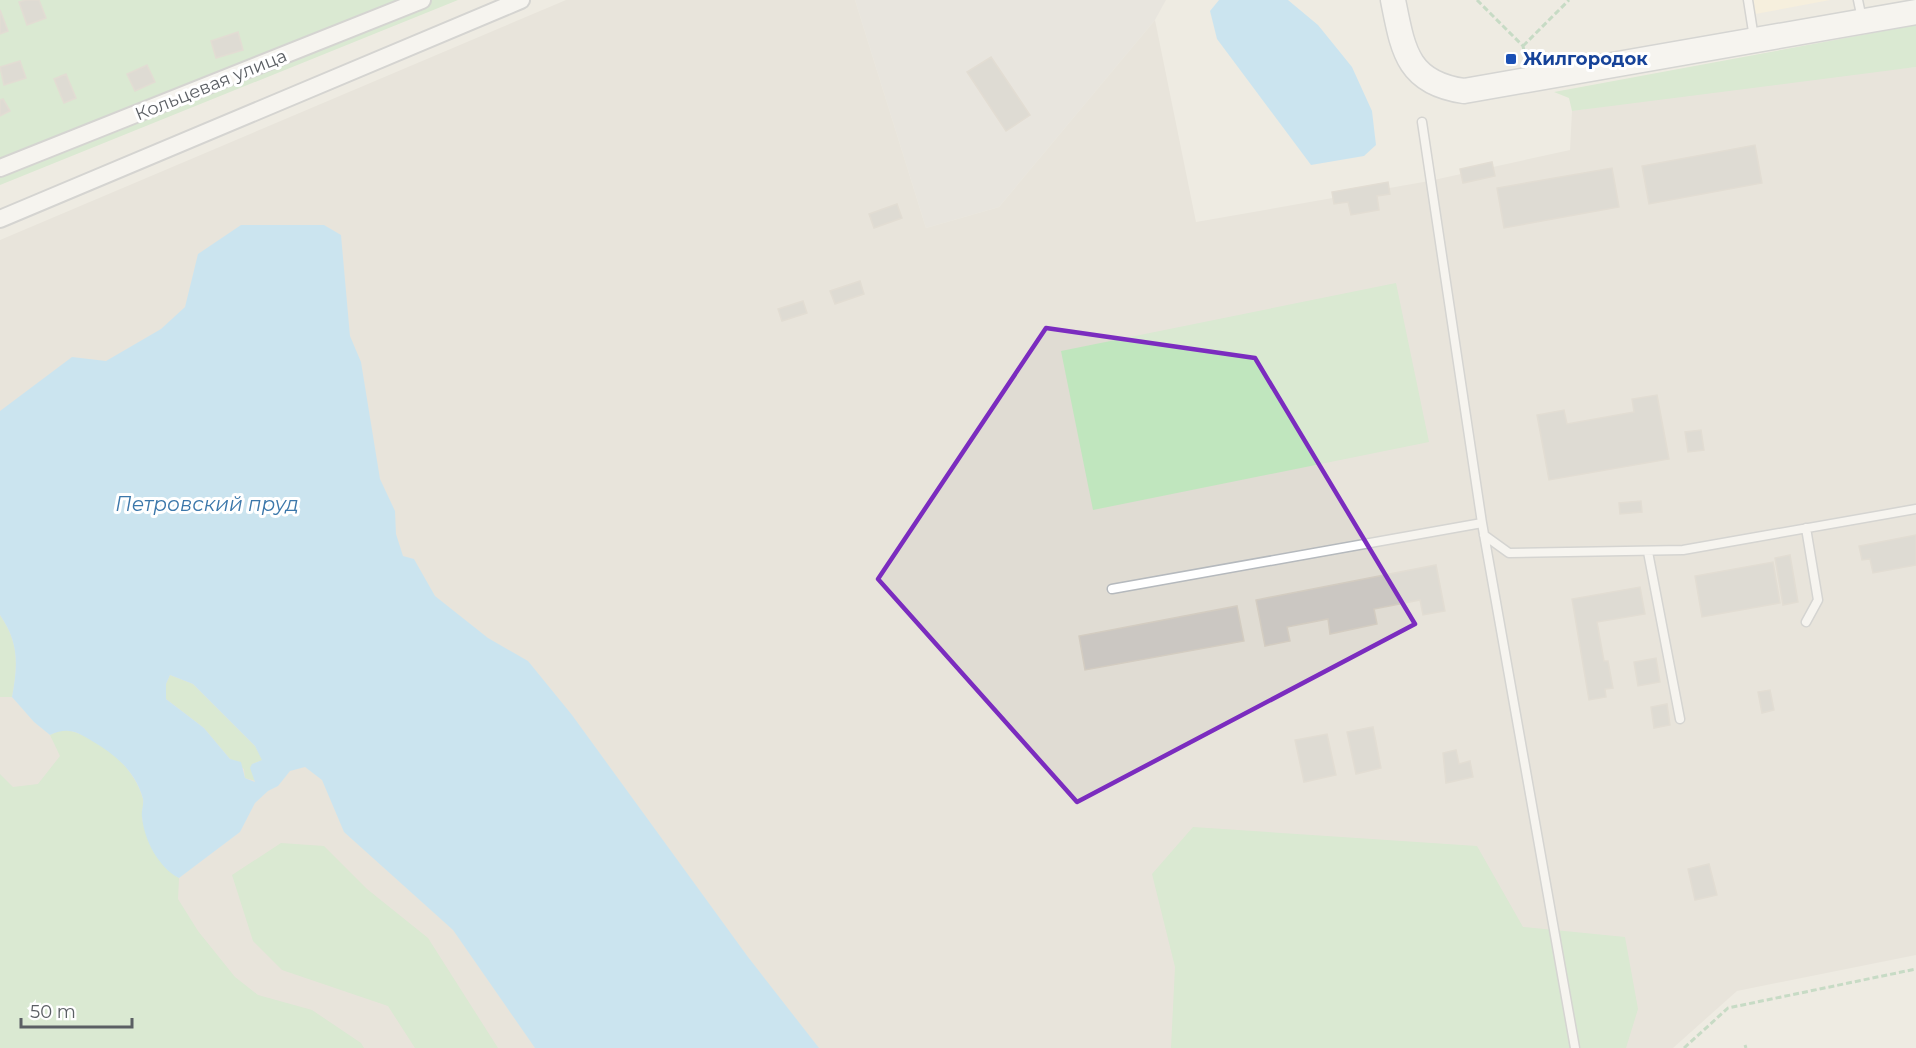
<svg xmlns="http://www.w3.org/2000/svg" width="1916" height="1048" font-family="Montserrat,sans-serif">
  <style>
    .commercial { fill: #fef3d7 }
    .industrial { fill: #e1deda }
    .education { fill: #e0dcd3 }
    .green { fill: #c0e6be }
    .water { fill: #a1dcff; fill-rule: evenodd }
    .building { fill: #cbc7c2; stroke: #d3ccc1; stroke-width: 1.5 }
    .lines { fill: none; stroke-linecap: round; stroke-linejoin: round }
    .lane-casing { stroke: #b5b9bd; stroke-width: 11 }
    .street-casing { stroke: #b5b9bd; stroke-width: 20 }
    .secondary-casing { stroke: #b6babf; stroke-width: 27 }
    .path { stroke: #97c7a2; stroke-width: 3; stroke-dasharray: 6 3; stroke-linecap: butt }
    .lane { stroke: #fff; stroke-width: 8 }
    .street { stroke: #fff; stroke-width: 16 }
    .secondary { stroke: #fff; stroke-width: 24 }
    .marked { fill: none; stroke: #7b2cbf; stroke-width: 4.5; stroke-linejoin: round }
    .transit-dot { fill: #1a4fb4; stroke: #fff; stroke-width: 2 }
    .labels { text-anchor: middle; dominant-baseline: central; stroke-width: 6; stroke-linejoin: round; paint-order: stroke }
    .transit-label { font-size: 18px; font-weight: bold; fill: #164399; stroke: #fff; text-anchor: start }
    .street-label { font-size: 18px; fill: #5b5f64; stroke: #fff }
    .water-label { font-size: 20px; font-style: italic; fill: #3b77aa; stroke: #fff }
  </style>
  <rect width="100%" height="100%" fill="#eeebe2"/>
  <path class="commercial" d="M1747,0H1830L1750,15Z"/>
  <path class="industrial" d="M855,0H1166L1155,20L999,207L926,228Z"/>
  <path class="education" d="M566,0H855L926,228L999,207L1155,20L1196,222L1429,181L1570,150L1572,111L1862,69L1868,72L1916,67V955L1737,991L1673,1048H0V240Z"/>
  <path class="green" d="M0,0H458L0,185Z
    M1916,25V67L1572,111L1569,98L1554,92Z
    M1396,283L1429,442L1093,510L1061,351Z
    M0,615C19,643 18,664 12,697H0Z
    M170,675L193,684L255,746L263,760L252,764L256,781L245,778L244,769L230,759L204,728L166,699V684Z
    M63,729C98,736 133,764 143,799C144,804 142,811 142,817C143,832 167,872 179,878L178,899L198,931L235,977L258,995L312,1010L361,1043L364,1048H0V774L13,787L38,784L60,756L50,735Z
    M1193,827L1477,846L1523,927L1625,937L1638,1009L1626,1048H1171L1175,967L1152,874Z
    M281,843L324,846L367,889L428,938L498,1048H415L388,1006L282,970L253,941L232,875Z"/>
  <path class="water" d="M1219,0H1288L1318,25L1352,67L1372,111L1376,145L1364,156L1311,165L1217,39L1210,11Z
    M241,225H324L341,235L350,336L361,362L380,479L395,511L396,534L403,556L414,559L435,596L488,638L528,661L572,715L748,957L819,1048H535L453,930L344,832L322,780L305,767L290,771L278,786L268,791L255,803L240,832L179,878C159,868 144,840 142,817C141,811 144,805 143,799C136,772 115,754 92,741C76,731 67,727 50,735L34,722L12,697C18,664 19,643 0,615V411L72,357L106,361L161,329L185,307L198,254ZM170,675L193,684L255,746L262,760L252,764L250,768L255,782L245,778L241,762L230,759L204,728L166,699V684Z"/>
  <path class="building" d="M26,0H39L46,18L27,25L19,2Z
    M0,10L8,31L0,34Z
    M238,32L243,50L216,58L211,41Z
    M991,57L1030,115L1006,131L967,72Z
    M20,61L26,78L4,85L0,67Z
    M147,65L155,82L135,91L127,74Z
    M66,74L76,98L64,103L54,79Z
    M3,99L10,111L0,116V100Z
    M1755,145L1762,183L1649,204L1642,166Z
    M1492,162L1495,176L1463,183L1460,169Z
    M1612,168L1619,207L1504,228L1497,188Z
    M1388,182L1390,194L1377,196L1379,210L1351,215L1348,202L1334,204L1332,192Z
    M897,204L902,218L874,228L869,214Z
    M860,281L864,294L835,304L830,291Z
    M803,301L807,313L782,321L778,309Z
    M1657,395L1669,459L1549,480L1537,415L1564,410L1567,424L1634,412L1632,399Z
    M1701,430L1704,450L1688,452L1685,432Z
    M1641,501L1642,512L1620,514L1619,503Z
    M1916,535V565L1873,573L1870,559L1862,560L1859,546Z
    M1790,555L1798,602L1783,605L1775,558Z
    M1773,562L1780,603L1702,617L1695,576Z
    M1436,565L1445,611L1423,615L1420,600L1374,609L1377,624L1330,634L1328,619L1287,627L1290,641L1265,646L1256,600Z
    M1640,587L1645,614L1597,622L1604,661H1608L1613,688L1605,689L1606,697L1589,700L1572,599Z
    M1237,606L1244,641L1085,670L1079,636Z
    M1656,658L1660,682L1638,686L1634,662Z
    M1770,690L1774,710L1762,713L1758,692Z
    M1667,704L1670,725L1654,728L1651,707Z
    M1373,727L1381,768L1356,774L1347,732Z
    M1327,734L1336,775L1304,782L1295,740Z
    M1456,750L1459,764L1470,761L1473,777L1446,783L1443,753Z
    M1709,864L1717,895L1695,900L1688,869Z"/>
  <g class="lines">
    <g class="lane-casing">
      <path id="lane" d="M1748,0L1754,38
        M1858,0L1862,19
        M1422,122L1482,523L1575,1048
        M1806,528L1818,600L1806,622
        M1484,535L1509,553L1683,550L1916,509
        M1648,552L1680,719
        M1112,589L1482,523"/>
    </g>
    <g class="street-casing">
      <path id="street" d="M0,168L422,0
        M0,219L521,0"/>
    </g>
    <g class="secondary-casing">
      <path id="secondary" d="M1393,0C1403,50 1407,83 1464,91L1916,12"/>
    </g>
    <path class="path" d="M1477,0L1523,46L1526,61
      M1523,46L1569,0
      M1745,1045L1746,1048
      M1684,1048L1728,1008L1916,969"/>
    <use href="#lane" class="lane"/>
    <use href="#street" class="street"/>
    <use href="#secondary" class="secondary"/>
  </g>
  <path d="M0 0H1916V1048H0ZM1046,328L1255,358L1415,624L1077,802L878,579Z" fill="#eeebe2" fill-opacity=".55" fill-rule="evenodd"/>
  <path class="marked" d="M1046,328L1255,358L1415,624L1077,802L878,579Z"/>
  <rect class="transit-dot" x="1505" y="53" width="12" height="12" rx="3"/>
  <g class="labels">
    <g class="transit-label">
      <text x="1523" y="59">Жилгородок</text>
    </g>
    <g class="street-label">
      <text transform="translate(211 85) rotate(-22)">Кольцевая улица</text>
    </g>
    <g class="water-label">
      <text x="207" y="504">Петровский пруд</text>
    </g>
  </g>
  <path d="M21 1018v9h111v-9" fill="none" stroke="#5b5f64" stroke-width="3"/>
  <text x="30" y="1018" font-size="18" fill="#5b5f64" stroke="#ffffff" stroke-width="4.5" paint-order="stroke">50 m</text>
</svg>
